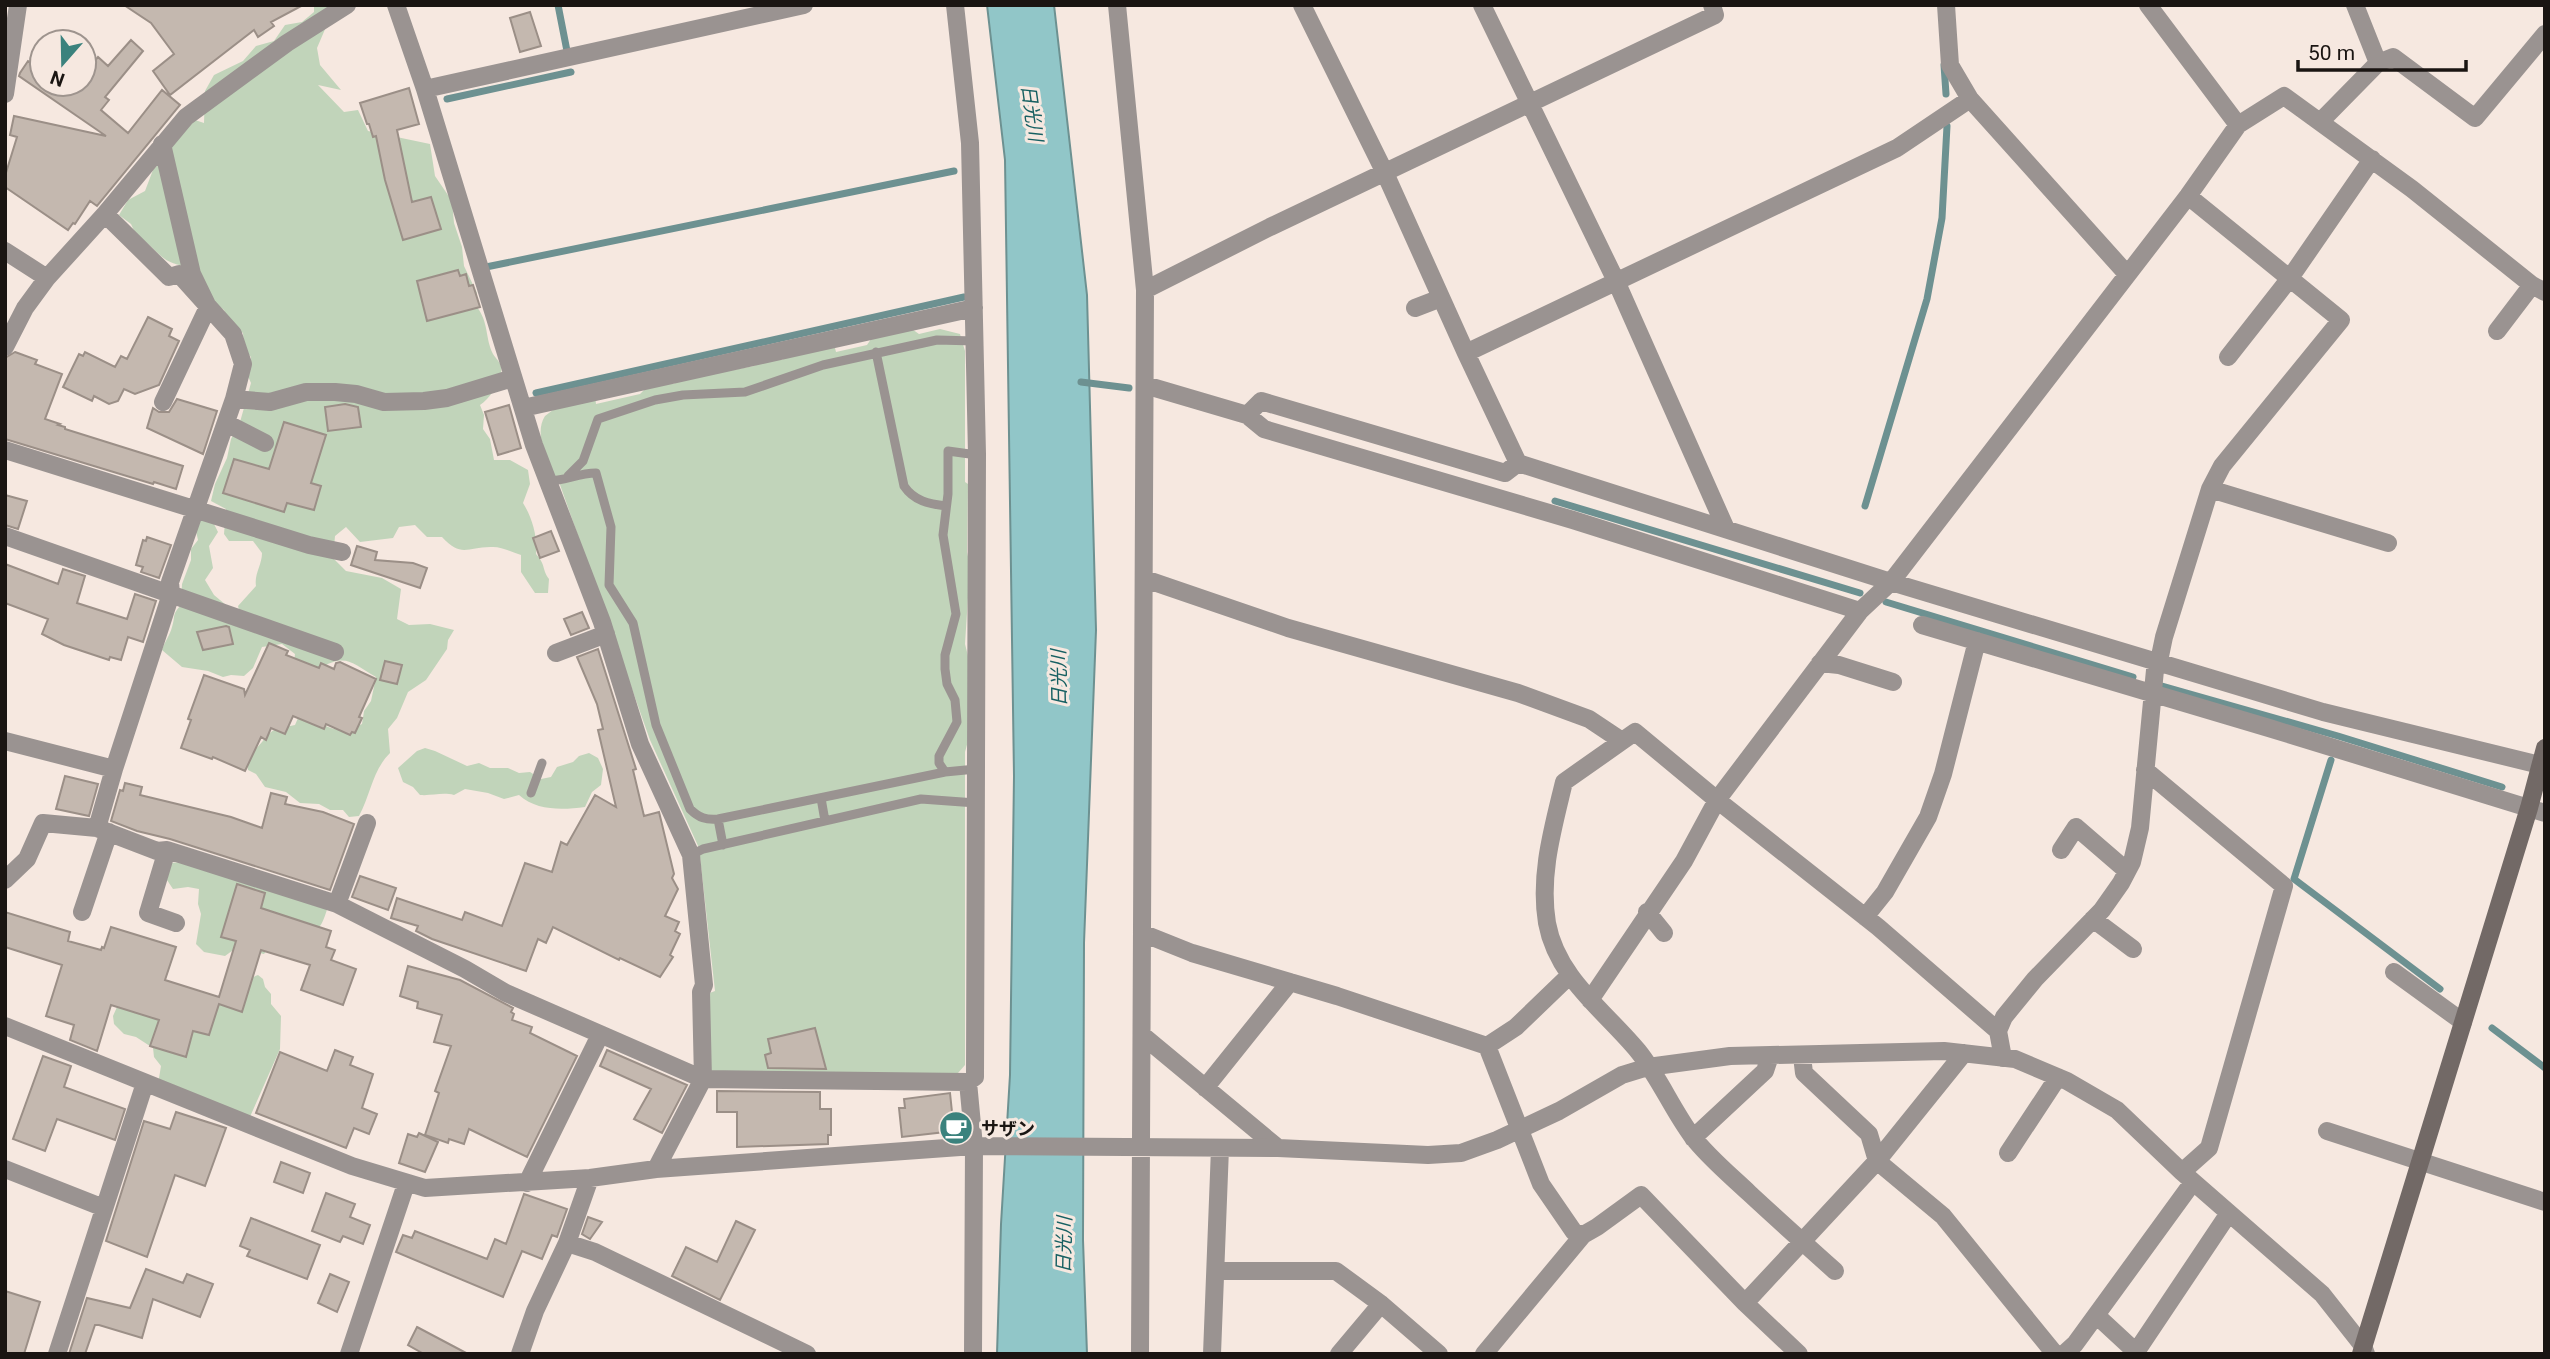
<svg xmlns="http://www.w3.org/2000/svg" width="2550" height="1359" font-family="Roboto,'Noto Sans JP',sans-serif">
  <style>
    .green { fill: #c1d4ba }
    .water { fill: #91c6c8; stroke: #6d9191; stroke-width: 2 }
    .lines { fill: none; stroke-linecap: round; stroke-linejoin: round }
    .stream { stroke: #6d9191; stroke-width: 7 }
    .building { fill: #c4b8af; stroke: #9b8f87; stroke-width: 2 }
    .lane { stroke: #9a9391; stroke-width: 9 }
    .street { stroke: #9a9391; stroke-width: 18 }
    .secondary { stroke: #726966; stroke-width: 18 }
    .labels { text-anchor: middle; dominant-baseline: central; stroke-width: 6; stroke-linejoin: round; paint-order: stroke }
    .poi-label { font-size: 18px; font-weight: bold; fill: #1a1512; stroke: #f6e8e0; text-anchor: start }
    .water-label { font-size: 19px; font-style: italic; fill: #176062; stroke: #f6e8e0 }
  </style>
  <rect width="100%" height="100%" fill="#f6e8e0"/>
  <path class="green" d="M314,5H328L326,27L317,48L320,65L341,90L318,85L344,112L358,110L368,131L430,144L435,176L452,201L454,223L462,247L464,266L477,293V307C489,323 485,338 493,354C497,360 503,364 501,373C499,385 489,399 480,405L484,415L483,429L490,439L494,460H510L528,470L530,484L523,503C532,517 538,538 536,554C546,565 542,570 549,579L548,593H535L521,572V555C512,552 502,547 493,547C468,546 462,559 442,537H427L415,525L399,527L393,538L360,542L346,527L335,536L333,558L346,571L382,578L401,589L397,619L409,625L430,624L454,630L448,640L447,649L426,680L408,692L397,718L388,729L390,753C372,771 371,794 359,816L349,817L343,810H330L319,804L300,803L286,792L265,787L256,774L248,770C245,749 252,755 262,742C274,727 275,729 295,725L298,718C327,719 328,739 362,724L364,711L371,701L376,677C352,664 347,652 319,669L294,662L295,654L282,644L262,647L253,668L244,676L231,675L223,677L208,671L182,667L162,650C165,641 170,635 172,627C176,615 171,616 181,605L182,584L191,560V549L198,540L196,531L201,519L213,522L218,532L209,546L213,568L205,580L214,595L226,605L232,623L237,627L241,617L238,606L256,586C254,574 262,565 262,553L253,541H229L224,534L226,509L211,501L215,484L227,458L231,439L240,422L251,383L247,374L251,357L244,350L243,333L229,324L224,310L208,298L187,266C159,264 159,248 137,237L131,224L119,215L128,200L145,191L153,170L170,152L176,134L195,120L204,123L205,91L214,75L243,61L256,46L274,41L285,25L302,22L314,12Z
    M909,327L919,334L940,329L960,334L965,351V482L968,484L967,552L970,566L965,644L968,656V741L965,752V1065L958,1073H710L707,994L715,991L699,848L650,740L558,479H553C549,459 533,435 545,416L586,385L594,386L596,404L640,394L651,383L673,384L684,379L754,366L767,359L782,360L793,353L834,344L836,352L867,345L871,339Z
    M425,748L435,751L467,766L479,763L490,768H508L519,773L530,772L541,779L551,777L557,767L573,762L579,756L589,753L598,758L603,769L601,785L592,792L585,807C562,810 537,811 519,795L504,799L488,793L465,789L454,795C442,792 432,796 420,795L413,787L403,782L398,768L417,751Z
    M188,861L329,905C326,911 324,921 320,926C306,941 280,932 264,954L236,948L225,956L204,952L196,944L201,914L198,904L199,889L188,887L173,889L167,880L171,863Z
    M258,975L263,979L265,987L271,994V1004L281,1016L280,1049L249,1119L158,1084L161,1066L154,1057L153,1048L136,1037L124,1034L114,1024L113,1016L117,1007L216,1005C233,1001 240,981 258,975Z"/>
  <path class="water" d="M987,5H1054L1087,295L1096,630L1084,943L1083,1240L1087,1354H997L1001,1224L1010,1075L1014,776L1005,160Z"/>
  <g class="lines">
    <path class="stream" d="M558,5L567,51
      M1944,65L1946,94
      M447,99L571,72
      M486,267L954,171
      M1081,382L1129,388
      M536,393L964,297
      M1555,501L1860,593
      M1865,506L1927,299L1942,218L1947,126
      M1886,602L2133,677
      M2162,686L2338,736L2502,787
      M2331,760L2294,879L2440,989
      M2492,1028L2545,1068"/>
  </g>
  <path class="building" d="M124,5H303L271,22L274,26L258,37L254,30L170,95L153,71L174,54L151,23Z
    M530,12L541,46L520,52L510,18Z
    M131,40L143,51L105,97L109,100L101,110L128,133L162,90L180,105L97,206L90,201L75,224L73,223L68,230L5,187V176L17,137L10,135L14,116L106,136L19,76L20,73L28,61L42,70V84H84V73L98,57L108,66Z
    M409,88L419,124L397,130L412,202L431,197L441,229L403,240L385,180L376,136L373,137L369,124H367L360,103Z
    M458,270L460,276L466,274L469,286L473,285L480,307L427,321L417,281Z
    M148,317L172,329L169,336L179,341L159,385L135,394L124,389L118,401L109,404L94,396L92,401L63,387L79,354L83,356L85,352L115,367L121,356L127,359Z
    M15,352L37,360L35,364L62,374L45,419L60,424L58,425L65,427V429L183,466L176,489L154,482L153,484L5,439V358Z
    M177,399L217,411L203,454L147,428L153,408L159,412H169Z
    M345,404L358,407L361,427L328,431L325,407Z
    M509,405L521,448L498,455L485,412Z
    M284,422L326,435L311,483L321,486L314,510L287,503L284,512L223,493L234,459L269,469Z
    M5,495L27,501L18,529L5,525Z
    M551,531L559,551L540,558L533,538Z
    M147,537L171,545L159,578L141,572L143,567L136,565L143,540L146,541Z
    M357,546L377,552L375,560L413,563L427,568L420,588L351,565Z
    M5,564L58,584L63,569L85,576L77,603L127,619L135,594L156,601L143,642L128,637L121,660L110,657L109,660L64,645L42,634L48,619L5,603Z
    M582,612L589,628L571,635L564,619Z
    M226,626L229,627L233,644L203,650L197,632Z
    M269,643L288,651L286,655L319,668L321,663L334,669L336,663L340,662L376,679L359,717L362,718L355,733L352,732L350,735L326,724L324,729L293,716L285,734L271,728L266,740L261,737L245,771L213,757L212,759L181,748L191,720L188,719L204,675L244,689L245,695Z
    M598,649L636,769L633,770L644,816L659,812L674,874L672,878L678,889L665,916L679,922L675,931L680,934L670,955L673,957L660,977L620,958L619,960L553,927L546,943L538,939L526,971L432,939L416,931L418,926L391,918L397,898L462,920L465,912L502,926L525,863L552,872L561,842L567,845L595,795L616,807L598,730L603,729L597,704L577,657Z
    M385,661L402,665L397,684L380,680Z
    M65,776L98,784L89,816L56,809Z
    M125,783L142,787L140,795L231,817L262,828L271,793L287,797L285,804L323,812L354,824L330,890L170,839L137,831L111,821L120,790L123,791Z
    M360,876L396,888L388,910L352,897Z
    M237,884L265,893L261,908L331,931L326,947L335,950L331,960L356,969L343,1005L301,990L310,965L261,950L242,1012L219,1004L209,1035L193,1031L186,1057L150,1046L159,1020L111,1005L97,1051L70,1040L74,1025L46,1016L62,965L5,947V912L70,932L68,941L101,950L102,947L104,948L111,927L176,947L165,980L219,997L236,941L221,937Z
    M408,966L460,980L513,1008L511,1012L514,1014L512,1020L532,1027L530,1033L577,1056L527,1157L469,1129L464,1144L449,1139L448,1143L425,1135L439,1093L435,1091L451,1046L434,1042L442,1015L417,1008L418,1002L400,996Z
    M815,1028L826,1069L768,1068L765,1055L771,1053L768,1039Z
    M335,1050L353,1057L350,1065L373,1074L362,1108L377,1114L369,1134L354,1128L346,1148L256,1113L280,1052L327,1071Z
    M607,1050L687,1085L662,1133L634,1119L651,1089L600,1066Z
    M43,1056L71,1066L64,1087L125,1109L115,1140L57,1119L45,1151L13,1139Z
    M717,1091L820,1092V1109H831V1135H828V1144L737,1147V1112H717Z
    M950,1093L954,1131L902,1137L899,1108H905L904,1099Z
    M176,1112L226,1128L205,1186L175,1175L147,1257L106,1241L144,1121L170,1129Z
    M419,1133L438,1142L425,1172L399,1163L408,1134L417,1137Z
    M281,1162L310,1173L303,1193L274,1182Z
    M326,1193L355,1204L350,1217L370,1225L363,1244L343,1236L340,1242L312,1231Z
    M524,1194L567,1209L557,1237L552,1235L542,1259L522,1251L503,1297L396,1252L403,1235L412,1238L415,1231L487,1259L495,1239L506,1244Z
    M588,1217L602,1222L590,1239L582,1234Z
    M251,1218L320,1245L307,1279L247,1256L250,1250L240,1246Z
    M736,1221L755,1230L720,1300L672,1276L686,1247L717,1262Z
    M146,1269L183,1283L187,1274L213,1284L200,1317L153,1299L142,1338L99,1325H95L85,1354H69L87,1298L130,1308Z
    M330,1274L349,1282L337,1312L318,1303Z
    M5,1291L40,1302L24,1354H5Z
    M417,1327L468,1354H424L408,1345Z"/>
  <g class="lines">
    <path class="lane" d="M876,352L904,486C914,501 929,504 946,506
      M568,476L583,461L598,419L655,400L683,395L745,392L823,365L937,340L975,341
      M548,481C565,481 578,473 596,473L611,527L609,585L633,623L656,725L690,809C699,818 706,820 718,819L945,772L976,769
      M945,772L939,763V756L957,722L955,700L947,684L945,669V655L956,614L943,535L948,494V451L977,455
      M531,793L542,763
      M821,798L825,821
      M718,819L723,845
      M691,855L703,849L921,799L976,803"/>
    <path class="street" d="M396,5L425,89L534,445L602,622L640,744L691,855L704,985L701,992L703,1079L656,1169
      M955,5L970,143L977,454L975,1077L968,1082L974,1146L973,1354
      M1117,5L1145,290L1140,1354
      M1302,5L1385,173L1466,353L1518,463L1891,582L2323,712L2540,765
      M1482,5L1616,281L1726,529
      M1946,5L1950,65L1970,99
      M2355,5L2378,63
      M425,89L804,5
      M5,94L18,5
      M2320,122L2378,63L2393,57L2475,118L2545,34
      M2238,125L2284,96L2412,189L2532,285L2545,292
      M162,144L192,274L208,307L163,402
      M105,214L169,277L179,274L233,334L243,364L234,399L170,582L171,594L114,769L97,828L157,851L167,850L337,904L465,969L506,993L703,1079L968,1082
      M5,251L47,278
      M1145,290L1270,227L1715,15L1712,5
      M1415,308L1441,298
      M2497,331L2532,285
      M5,347L25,308L47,278L105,214L186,117L287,43L347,5
      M1466,353L1897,148L1970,99L2126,273
      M2228,357L2290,278L2372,159
      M1145,385L1247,415L1264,429L1573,520L1860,611
      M234,399L270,402L306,392H335L356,394L384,402L424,401L447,398L513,378
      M523,408L974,308
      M1247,415L1261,401L1505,473L1518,463
      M226,423L265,443
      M5,450L309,545L342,552
      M2210,489L2388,543
      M5,536L335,652
      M1145,579L1288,628L1518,693L1589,719L1622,741
      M1922,625L2269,728L2545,813
      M556,653L606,634
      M1820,663L1839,665L1893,682
      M5,741L114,769
      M2145,770L2284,886L2209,1148L2182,1172
      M167,850L148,913L176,923
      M2061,850L2076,827L2127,871
      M5,880L27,859L43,823L97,828
      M337,904L367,823
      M82,912L109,832
      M1647,912L1664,933
      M1865,917L1885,892L1928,817L1943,774L1977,641
      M2093,919L2133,949
      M1142,933L1192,953L1337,996L1487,1046L1541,1184L1574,1232L1583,1235L1597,1227L1641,1195L1745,1303L1799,1354
      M2394,972L2463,1022
      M1590,1000L1684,861L1717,800L1860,611L1891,582L2188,196L2238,125L2148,5
      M5,1026L352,1166L425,1188L590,1178L656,1169L974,1146L1278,1148L1428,1155L1461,1153L1497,1140L1559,1111L1622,1075L1648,1067L1730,1056L1944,1051L2015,1059L2067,1081L2117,1110L2182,1172L2322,1294L2363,1346L2366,1354
      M1142,1035L1278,1148
      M1487,1046L1516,1027L1570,975
      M1802,1056L1804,1073L1869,1134L1877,1161
      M2003,1058L1998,1031L2004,1017L2035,979L2102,910L2121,883L2132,862L2140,828L2155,670L2159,661L2164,637L2210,489L2222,466L2341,320L2188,196
      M1205,1088L1290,982
      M2327,1131L2545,1202
      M1693,1138L1765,1071L1770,1056
      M2008,1153L2058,1077
      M1877,1161L1964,1053
      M5,1169L104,1208
      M527,1183L600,1035
      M567,1243L595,1252L807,1354
      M1216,1271H1336L1381,1304L1439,1354
      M1835,1271C1806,1245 1777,1219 1749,1193C1730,1175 1708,1157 1692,1136C1672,1109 1659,1077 1638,1051C1605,1011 1557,978 1547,923C1539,875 1553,828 1564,782L1635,732L1717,800L1878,927L1998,1031
      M1745,1303L1877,1161L1943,1216L2055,1354
      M2096,1315L2136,1352L2229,1213
      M57,1354L145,1083
      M349,1354L406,1184
      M520,1354L535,1311L567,1243L590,1178
      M1212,1354L1220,1148
      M1339,1354L1381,1304
      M1484,1354L1583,1235
      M2064,1354L2075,1344L2193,1182"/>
    <path class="secondary" d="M2361,1354L2529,808L2545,748"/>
  </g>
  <defs>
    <g id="cafe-disc" transform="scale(1.75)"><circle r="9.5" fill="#3b827d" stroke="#f6e8e0"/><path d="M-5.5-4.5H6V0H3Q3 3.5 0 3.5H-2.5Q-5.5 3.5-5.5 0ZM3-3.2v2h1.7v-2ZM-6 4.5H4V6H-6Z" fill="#fff"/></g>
  </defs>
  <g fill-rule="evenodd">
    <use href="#cafe-disc" x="956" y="1128"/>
  </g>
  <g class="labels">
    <g class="poi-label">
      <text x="981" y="1128">サザン</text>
    </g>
    <g class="water-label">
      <text transform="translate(1032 113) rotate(82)">日光川</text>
      <text transform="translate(1059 678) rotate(-91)">日光川</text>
      <text transform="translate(1064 1245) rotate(-89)">日光川</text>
    </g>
  </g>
  <rect width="2550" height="1359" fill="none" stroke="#1a1512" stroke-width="14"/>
  <g transform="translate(63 63) rotate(200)"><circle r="33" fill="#f6e8e0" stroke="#9e948e" stroke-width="2"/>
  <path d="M0-5L12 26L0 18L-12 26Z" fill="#3b827d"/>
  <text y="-10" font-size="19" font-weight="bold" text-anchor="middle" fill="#1a1512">N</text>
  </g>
  <path d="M2298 60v10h168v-10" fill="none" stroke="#1a1512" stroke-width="3.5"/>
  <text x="2308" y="60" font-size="21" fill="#1a1512" stroke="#f6e8e0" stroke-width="5" paint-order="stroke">50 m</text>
</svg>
